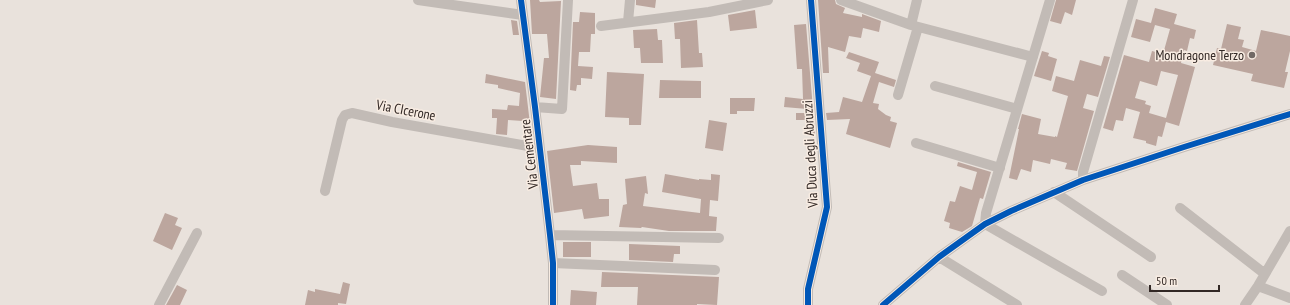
<svg xmlns="http://www.w3.org/2000/svg" width="1290" height="305" font-family="'PT Sans Narrow',sans-serif">
  <style>
    .building { fill: #bca69e; fill-rule: evenodd }
    .lines { fill: none; stroke-linecap: round; stroke-linejoin: round }
    .minor { stroke: #c2bbb6; stroke-width: 10 }
    .cycleway-casing { stroke: #f8ece2; stroke-width: 8 }
    .cycleway { stroke: #0057b8; stroke-width: 6 }
    .poi-dot { fill: #726965; stroke: #f8ece2; stroke-width: 1.5 }
    .labels { text-anchor: middle; dominant-baseline: central; stroke-width: 3; stroke-linejoin: round; paint-order: stroke }
    .poi-label { font-size: 14px; fill: #322825; stroke: #f8ece2; text-anchor: end }
    .street-label { font-size: 14px; fill: #322825; stroke: #f8ece2 }
  </style>
  <rect width="100%" height="100%" fill="#e9e2dc"/>
  <path class="building" d="M530,0H539L540,2L561,1L556,99L540,97L544,58H549L547,34H532Z
    M636,0H656L655,8L636,5Z
    M818,0H835L836,4L845,8L843,13L862,17V14L881,21L879,32L863,28L861,38L849,36L845,52L828,47L829,73H823Z
    M1056,0H1076L1072,15L1065,12L1061,24L1050,21Z
    M1155,8L1177,14L1174,24L1196,30L1194,39L1190,38L1187,51L1184,50L1181,63L1195,67L1179,126L1166,122L1162,137L1158,136L1156,146L1146,143V141L1133,138L1140,112L1126,108L1123,121L1116,120L1113,131L1103,128L1124,55L1149,62L1152,51L1163,54L1170,29L1155,25L1150,42L1131,37L1136,19L1151,23ZM1161,71L1178,75L1166,118L1149,113L1151,106L1145,104L1146,101L1135,98L1140,81L1157,86Z
    M755,10L757,28L730,31L728,15Z
    M580,12L595,13V34H591L590,52H579L578,66L593,67L592,79L581,78V85H577L576,91L570,90L573,22H579Z
    M511,20L517,21L519,35H513Z
    M697,20L699,53H702L703,67L681,68L680,39H675L674,23Z
    M806,24L815,134L809,135L808,120H796V113H808L807,109L784,107L785,97L803,99L802,69H797L794,25Z
    M1227,24L1241,27L1238,39L1244,40L1242,47L1256,51L1261,30L1290,36V51L1285,72H1288L1284,88L1251,81L1253,74L1213,65L1217,48L1221,49Z
    M657,29L658,40H662L663,63H641L640,48H634L633,30Z
    M1042,51L1049,53L1048,56L1057,59L1051,81L1034,76Z
    M849,52L879,62L875,73L896,80L894,87L879,82L873,103L879,104L878,109L886,115L891,117L890,121L897,123L890,148L846,134L850,119L827,120L826,113L839,112L843,97L862,102L871,76L857,71L860,63L846,58Z
    M1104,56L1110,57L1098,97L1087,94L1083,108L1094,111L1077,171L1065,169L1067,163L1051,159L1050,164L1033,160L1031,172L1021,169L1017,180L1009,178L1019,129H1018L1022,114L1041,119L1038,134L1055,137V136L1057,137L1068,96L1052,91L1056,76L1074,81L1080,60L1101,66Z
    M607,72L644,74L641,125H629V118L605,117Z
    M486,74L525,82L530,124L522,123L523,121L508,120L507,135L496,134L497,118H492V109L507,110L508,105L519,106L520,93L498,88V85L485,83Z
    M660,80L701,81V98H659Z
    M730,98H755L754,111H737V114H730Z
    M709,120L727,123L723,151L705,148Z
    M588,145L617,147V163L581,161V165H570L573,186L597,183L599,199H609V216L584,219L582,209L554,213L547,151Z
    M958,162L991,172L983,199L980,198L972,226L962,232L949,228L950,223L944,221L950,201L955,202L960,186L972,190L977,172L957,166Z
    M665,174L699,180V179L711,180V174L720,175L718,201L710,200L709,216L717,217L716,231H669L642,227L641,228L619,227L623,205L627,204L625,179L646,176L648,194L645,193L643,206L700,213L701,199L662,192Z
    M165,213L178,218L175,225L182,228L172,250L153,241Z
    M563,242H591V257H563Z
    M629,244L680,246V254H674L673,262L629,260Z
    M602,272L719,277L717,305L697,304V305H637L638,287H601Z
    M343,282L350,284L346,304L338,303V305H305L308,290L315,292V289L340,294Z
    M177,285L187,290L180,305H166Z
    M571,290L597,292L596,305H570Z"/>
  <g class="lines">
    <path class="minor" d="M418,0L523,15
      M521,0L535,107L550,235L553,263V305
      M841,0L911,25L1033,57
      M1050,0L986,213L985,224L1102,291
      M628,22L630,0
      M911,25L917,0
      M601,26L709,12L768,0
      M935,86L1017,109
      M898,95L918,27
      M535,107L562,109L568,0
      M916,143L1000,168
      M1083,180V172L1133,0
      M325,191L342,120L345,115L352,113L392,122L539,148
      M1054,192L1151,257
      M1180,208L1265,274
      M550,235L719,238
      M939,257L1017,305
      M553,263L715,270
      M1122,275L1167,305
      M1258,286L1290,298
      M159,305L197,233
      M808,305V289L827,207L811,0
      M883,305L939,257L985,224L1011,211L1083,180L1184,147L1290,114
      M1245,305L1258,286L1290,231"/>
    <g class="cycleway-casing">
      <path id="cycleway" d="M521,0L535,107L550,235L553,263V305
        M808,305V289L827,207L811,0
        M883,305L939,257L985,224L1011,211L1083,180L1184,147L1290,114"/>
    </g>
    <use href="#cycleway" class="cycleway"/>
  </g>
  <circle class="poi-dot" cx="1252" cy="55" r="4"/>
  <g class="labels">
    <g class="poi-label">
      <text x="1244" y="55">Mondragone Terzo</text>
    </g>
    <g class="street-label">
      <text transform="translate(406 110) rotate(11)">Via CIcerone</text>
      <text transform="translate(529 154) rotate(-97)">Via Cementare</text>
      <text transform="translate(810 154) rotate(-93)">Via Duca degli Abruzzi</text>
    </g>
  </g>
  <path d="M1150 285v6h69v-6" fill="none" stroke="#322825" stroke-width="2"/>
  <text x="1156" y="285" font-size="12" fill="#322825" stroke="#f8ece2" stroke-width="3" paint-order="stroke">50 m</text>
</svg>
